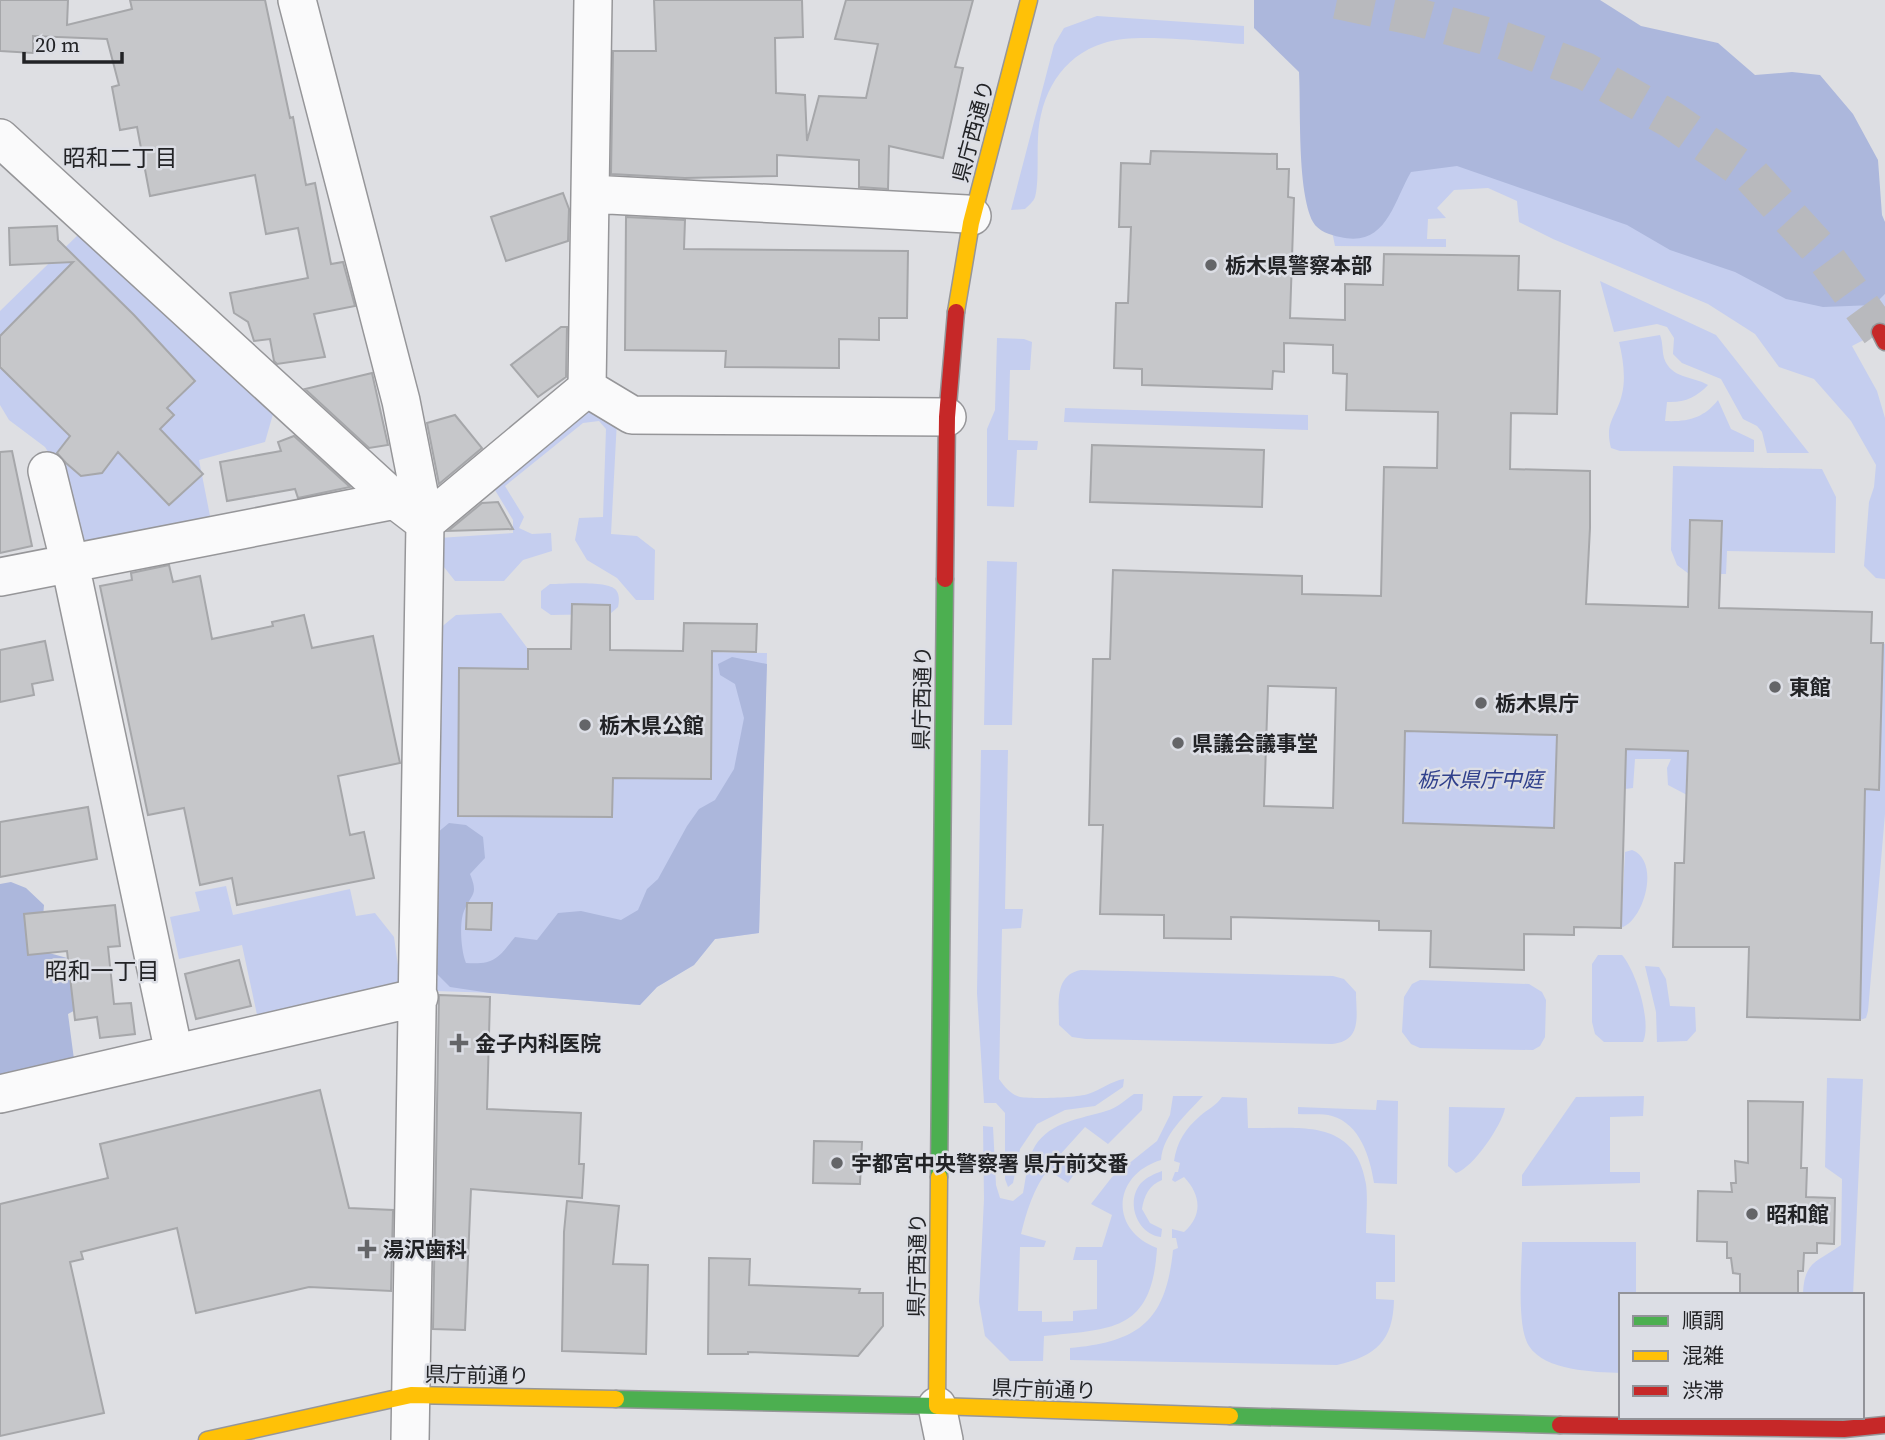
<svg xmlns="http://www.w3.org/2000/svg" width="1885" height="1440" font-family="'Source Serif 4','Noto Sans JP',serif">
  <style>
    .green { fill: #c5ceef }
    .forest { fill: #acb7dc }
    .building { fill: #c6c7ca; stroke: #a6a7aa; stroke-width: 2; fill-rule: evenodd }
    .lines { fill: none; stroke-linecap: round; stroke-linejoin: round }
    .primary-tunnel { stroke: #b8b9bd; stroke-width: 38; stroke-dasharray: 38 19; stroke-linecap: butt }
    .street-casing { stroke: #969699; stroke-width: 40 }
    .fast-casing { stroke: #969699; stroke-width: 19 }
    .slow-casing { stroke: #969699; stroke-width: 19 }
    .jam-casing { stroke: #969699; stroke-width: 19 }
    .street { stroke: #fafafb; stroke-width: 37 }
    .fast { stroke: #4caf50; stroke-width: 16 }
    .slow { stroke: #ffc107; stroke-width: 16 }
    .jam { stroke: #c62828; stroke-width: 16 }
    .poi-dot { fill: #646568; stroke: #dcdee5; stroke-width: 2.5 }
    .labels { text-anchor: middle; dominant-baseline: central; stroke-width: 5; stroke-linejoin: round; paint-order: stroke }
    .street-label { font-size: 21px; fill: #222326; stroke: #dcdee5 }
    .poi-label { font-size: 21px; font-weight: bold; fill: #222326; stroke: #dcdee5; text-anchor: start }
    .park-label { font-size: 21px; font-style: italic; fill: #30408c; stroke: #dcdee5 }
    .neighbourhood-label { font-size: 23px; fill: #222326; stroke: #dcdee5 }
  </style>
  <rect width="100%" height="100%" fill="#dedfe3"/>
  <path class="green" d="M1097,16L1244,26V44C1208,42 1135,32 1104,43C1061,56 1040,95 1038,138C1037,152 1039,185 1035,197C1034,201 1028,206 1025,209L1011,210L1054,45L1064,28Z
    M1407,154L1544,171L1874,305L1885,294V329L1852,346L1877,391L1885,418V579L1876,578L1864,566L1869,502L1874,487L1876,465L1851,421L1814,379L1779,367L1755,334L1708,304L1553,239L1519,222L1517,201L1488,188L1454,190L1437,208L1446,218L1428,219L1427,239H1446V247L1335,246L1326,202Z
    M83,230L277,400L265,442L199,460L211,521L86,547L80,541L67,482L45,447L9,420L0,405V311Z
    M1600,281L1716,335L1809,453H1767L1762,432L1757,426L1743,419L1721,379L1682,363L1673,354L1674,338L1667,327L1657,324L1614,332Z
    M1660,335C1663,343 1662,350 1664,358C1671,379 1693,376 1708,385C1697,397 1684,403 1667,402L1665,421C1688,422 1704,418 1718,400L1731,429L1754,440V452L1620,451L1611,448C1604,422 1617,416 1622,394C1626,378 1623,358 1619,342Z
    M997,338L1024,339L1032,342L1030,370H1010L1008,440L1038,441L1037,450H1017L1014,507L987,506V429L995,410Z
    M1065,408L1308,415V430L1064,422Z
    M583,411H605L617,420L611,534L637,536L655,550L654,600H636L617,578L587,560L575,540L579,518L603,517L606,429L599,421L583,423L505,486L524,517L519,528L532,534L551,533L552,551L523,560L504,581H455L440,562L439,538L513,533V520L492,485Z
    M1673,466L1822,469L1836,497L1835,553L1727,551L1726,574H1689L1677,565L1671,550Z
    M987,561L1017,562L1012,725H984Z
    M550,584C564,584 608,580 616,590C620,595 619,602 618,607L610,614L551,615L541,608V591Z
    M501,613L528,649V669H459L458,816L612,817L613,778L712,652L767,653L759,933L715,939L694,965L657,987L640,1005L496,993L435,991L439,629L456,615Z
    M1883,643L1885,644V814L1868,1011L1866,1018L1860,1020L1864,847L1752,843L1865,789L1879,790Z
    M1405,731L1557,735L1554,828L1403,823Z
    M1626,743L1688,751L1687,795L1668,785L1667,768L1671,759H1635L1633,788L1625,789Z
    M981,750H1008L1005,909H1023L1021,928L1002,929L999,1079C1005,1087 1010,1094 1020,1097C1033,1099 1076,1098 1088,1094C1101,1090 1111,1081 1124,1079L1123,1087L1095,1106L1065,1110L1037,1124L1020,1149L1013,1183L1008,1187L1005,1179V1113L996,1103H984L977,993Z
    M1632,850C1661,861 1644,921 1621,928L1625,852Z
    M226,886L233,915L350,889L356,916L375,913L394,937L400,980L380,998L259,1024L242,945L179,959L170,917L200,911L195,892Z
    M1598,955H1622C1636,971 1652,1022 1643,1042H1604L1595,1034L1592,1022V964Z
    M1645,966L1659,967L1666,979L1670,1006L1695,1007L1696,1031L1687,1041L1657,1042L1656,1012Z
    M1081,970L1333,976L1344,979L1356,992C1356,1015 1363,1041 1332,1044L1086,1039L1072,1037L1059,1025C1059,1003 1054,975 1081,970Z
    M1420,980L1529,984L1542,992L1546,1000L1545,1037L1540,1046L1533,1050L1420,1048L1411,1044L1402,1032L1404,997L1412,984Z
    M1827,1078L1863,1079L1853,1295H1803C1804,1261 1816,1263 1841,1245L1842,1179L1825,1167Z
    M1134,1094H1143L1142,1110L1108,1144L1085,1127L1057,1158L1075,1173L1068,1183L1048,1170C1034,1187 1026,1213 1021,1234L1046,1241L1044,1247H1020L1018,1311H1042V1322L1073,1321V1311L1097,1309V1260H1073L1076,1247H1102L1112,1215L1091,1204L1112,1177L1157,1141L1170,1115L1173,1096H1203C1186,1115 1163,1134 1161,1160C1112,1175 1109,1230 1157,1248C1152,1331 1114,1329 1044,1336L1043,1361H1010L985,1336L979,1302L984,1199L983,1126L993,1127L996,1185L1000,1198L1013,1201L1023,1193C1026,1179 1027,1159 1035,1146C1051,1121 1081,1119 1106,1111C1117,1108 1125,1100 1134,1094Z
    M1644,1096L1643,1116L1610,1117V1172H1640V1183L1522,1186V1175L1576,1097Z
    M1222,1097L1247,1098L1248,1128C1299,1129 1355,1117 1366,1184C1368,1199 1366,1217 1366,1233L1395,1235V1282H1376V1299L1394,1300C1393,1341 1376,1356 1337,1365L1070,1360V1348C1139,1342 1166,1321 1173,1250L1178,1248L1176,1238H1172V1229L1184,1232C1203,1215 1201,1195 1184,1177L1175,1182L1172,1180L1175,1172H1178L1180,1163L1174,1161C1177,1142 1185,1129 1200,1116C1208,1109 1216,1106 1222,1097Z
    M1377,1100L1398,1101L1397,1184L1374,1183C1370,1157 1360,1124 1332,1116C1322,1113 1309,1115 1298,1114V1107L1376,1110Z
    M1449,1107L1505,1108C1502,1125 1473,1168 1456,1173L1448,1166Z
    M1162,1171V1180C1149,1185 1144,1196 1142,1209L1150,1223L1162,1229L1161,1237C1137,1234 1125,1202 1141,1183C1147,1177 1154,1174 1162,1171Z
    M1522,1242H1636V1295H1621V1373C1594,1372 1545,1371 1529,1346C1516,1326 1522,1266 1522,1242Z"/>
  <path class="forest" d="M1254,0H1600L1641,26L1718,43L1755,75L1792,72L1820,75L1853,114L1878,160L1882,215L1885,222V294L1874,305L1823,307L1786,299L1735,272L1670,250L1627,225L1457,166L1411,172C1393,203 1386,248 1340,237C1330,235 1318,231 1313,222C1297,191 1301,109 1299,72L1254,28Z
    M732,657L767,664L759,933L715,939L694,965L657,987L640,1005L490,993L450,987L435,972L437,833L449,823L466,825L483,837L485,858L470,874C479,896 471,893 464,911C459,923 461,951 466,963C495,965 498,958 515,937L537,940L558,913L581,911L621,920L638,910L647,889L658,879L687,826L699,809L715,800L734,769L744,718L735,684L720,675L718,664Z
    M11,882L26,888L44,905L42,930L49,953L78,961L81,1007L68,1014L75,1067L0,1085V884Z"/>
  <path class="building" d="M0,0H68L67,25L132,9L130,0H265L290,118L293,117L306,185L315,183L331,264L343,262L355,306L314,314L325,357L277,364L274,361L270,339L254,341L248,322L234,313L230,293L308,278L298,228L266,234L255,175L150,196L137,127L120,130L112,87L119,85L107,39L33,36V53L0,51Z
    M654,0H802L803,37L775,38L776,93L805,95L807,141L819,96L866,98L878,44L835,39L846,0H973L955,67L963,68L943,158L889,146L888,189L859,187V160L777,155V176L685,178L611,174L613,51H656Z
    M1151,151L1277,154V169H1289L1288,197L1294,198L1290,318L1345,320V284L1383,285L1384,254L1519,256L1518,290L1560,291L1557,414L1511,413L1510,469L1590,471V528L1586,604L1688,607L1690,520L1722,521L1719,608L1872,612L1871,643H1883L1879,790L1865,789L1860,1020L1747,1017L1749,947H1673L1675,863H1684L1688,751L1626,749L1621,928L1574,927V935L1524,934V970L1430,967L1431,931L1379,930V921L1231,917V939L1164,938V915L1100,914L1103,825H1089L1093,659H1110L1113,570L1302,576V594L1381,596L1384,467L1437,468L1438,412L1346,410L1347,374L1333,373V345L1284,343V372L1273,371L1272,389L1142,385V369L1114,368L1116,303H1128L1131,227H1119L1121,163L1150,164ZM1268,686L1336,688L1333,808L1264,806ZM1405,731L1557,735L1554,828L1403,823Z
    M563,193L569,209L568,241L506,261L491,217Z
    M626,217L685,220L684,249L908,251L907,318H879V340L839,339V368L725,367L726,351L625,350Z
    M57,226L58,240L134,315L195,381L167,408L174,415L160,429L203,474L169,505L118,452L102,473L81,476L66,463L57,453L70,436L0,367V336L73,262L10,265L9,228Z
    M561,327H567L566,377L538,397L511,365Z
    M372,373L388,445L369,448L305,389Z
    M455,415L482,448L439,484L427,423Z
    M294,436L350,487L298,498L295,489L227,501L220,462L281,451L278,442Z
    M1092,445L1264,450L1262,507L1090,502Z
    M12,451L32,546L0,553V452Z
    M498,502L513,529L448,531L482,503Z
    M169,565L173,582L200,576L212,639L273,626L272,622L304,615L312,648L373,636L400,763L338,776L350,835L364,832L374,878L237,905L232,878L200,885L184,808L148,815L100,586L132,580L131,573Z
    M572,604L610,605V650L683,651L684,623L757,624L756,652L712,651L711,779L613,778L612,817L458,816L459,668L528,669V649H571Z
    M45,641L53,680L32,684L34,695L0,702V650Z
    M88,807L97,859L0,877V822Z
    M467,903H492L491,930L466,929Z
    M115,905L120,946L108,947L114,1004L131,1003L135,1034L100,1038L97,1017L75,1020L67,951L28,955L24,914Z
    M239,960L251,1006L196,1019L185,974Z
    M439,995L490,997L487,1109L581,1113L579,1164H584L582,1198L471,1189L465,1330L433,1329Z
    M320,1090L349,1208L393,1210L391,1291L309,1287L196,1313L177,1228L81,1252L83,1259L70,1262L104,1413L0,1436V1204L108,1178L100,1144Z
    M1748,1101L1803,1102L1801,1168H1807L1806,1197L1835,1198L1834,1244L1817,1243V1253H1804L1803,1271H1798V1295H1740V1274L1733,1273L1731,1258H1727V1242L1697,1241L1698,1191L1732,1192L1731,1183H1736L1735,1161L1748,1163Z
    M814,1141L862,1142L860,1184L813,1183Z
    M567,1201L619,1206L613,1264L648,1265L646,1354L562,1351L564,1232Z
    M709,1258L750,1259L749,1285L860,1289L859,1293H883V1326L858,1356L748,1352V1354H708Z"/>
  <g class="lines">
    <path class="primary-tunnel" d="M1337,0L1417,17L1504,41L1585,71L1672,120L1752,176L1820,250L1880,332"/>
    <g class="street-casing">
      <path id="street" d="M297,0L401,401L425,523L410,1440
        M0,138L395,500
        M590,194L967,214L972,216
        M587,388L593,0
        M47,471L70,564L174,1053
        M0,577L395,500L425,523L587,388L632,415L947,417
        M0,1094L419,997
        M937,1406L944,1440"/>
    </g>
    <g class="fast-casing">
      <path id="fast" d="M939,1177L945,579
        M616,1399L937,1406
        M1230,1416L1560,1425"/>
    </g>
    <g class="slow-casing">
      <path id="slow" d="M956,312L971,223L1029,0
        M939,1177L937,1406L1230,1416
        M207,1440L411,1395L616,1399"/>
    </g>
    <g class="jam-casing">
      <path id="jam" d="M1880,332L1885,342
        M945,579L947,417L956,312
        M1560,1425L1844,1429L1885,1425"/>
    </g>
    <use href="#street" class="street"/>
    <use href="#fast" class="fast"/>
    <use href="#slow" class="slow"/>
    <use href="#jam" class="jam"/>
  </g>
  <g class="poi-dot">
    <circle cx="1211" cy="265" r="7"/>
    <circle cx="1775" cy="687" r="7"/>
    <circle cx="1481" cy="703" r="7"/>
    <circle cx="585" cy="725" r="7"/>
    <circle cx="1178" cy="743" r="7"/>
    <path d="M455.5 1032.5h7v7h7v7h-7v7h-7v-7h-7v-7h7z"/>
    <circle cx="837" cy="1163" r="7"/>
    <circle cx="1752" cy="1214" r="7"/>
    <path d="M363.5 1238.5h7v7h7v7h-7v7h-7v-7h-7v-7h7z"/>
  </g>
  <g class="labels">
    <g class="street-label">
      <text transform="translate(973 131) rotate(-75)">県庁西通り</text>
      <text transform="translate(922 698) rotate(-89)">県庁西通り</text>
      <text transform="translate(917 1265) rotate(-89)">県庁西通り</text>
      <text transform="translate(477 1375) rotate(1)">県庁前通り</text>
      <text transform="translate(1044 1389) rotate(2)">県庁前通り</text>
    </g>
    <g class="poi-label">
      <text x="1225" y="265">栃木県警察本部</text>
      <text x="1789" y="687">東館</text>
      <text x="1495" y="703">栃木県庁</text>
      <text x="599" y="725">栃木県公館</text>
      <text x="1192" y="743">県議会議事堂</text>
      <text x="475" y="1043">金子内科医院</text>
      <text x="851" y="1163">宇都宮中央警察署 県庁前交番</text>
      <text x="1766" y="1214">昭和館</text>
      <text x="383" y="1249">湯沢歯科</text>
    </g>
    <g class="park-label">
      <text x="1480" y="779">栃木県庁中庭</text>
    </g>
    <g class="neighbourhood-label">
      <text x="120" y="158">昭和二丁目</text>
      <text x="102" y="971">昭和一丁目</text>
    </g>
  </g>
  <rect x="1619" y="1293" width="245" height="126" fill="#dcdee5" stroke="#929399" stroke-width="2"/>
  <rect x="1633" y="1316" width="35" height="10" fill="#4caf50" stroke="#929399" stroke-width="2"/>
  <text x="1682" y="1328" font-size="21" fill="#222326">順調</text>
  <rect x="1633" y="1351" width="35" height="10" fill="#ffc107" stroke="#929399" stroke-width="2"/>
  <text x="1682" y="1363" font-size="21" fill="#222326">混雑</text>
  <rect x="1633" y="1386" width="35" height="10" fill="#c62828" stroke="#929399" stroke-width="2"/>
  <text x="1682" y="1398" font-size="21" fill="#222326">渋滞</text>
  <path d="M24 52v10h98v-10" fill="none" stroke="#222326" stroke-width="3.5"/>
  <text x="35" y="52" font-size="21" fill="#222326" stroke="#dcdee5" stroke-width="5" paint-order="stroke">20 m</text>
</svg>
